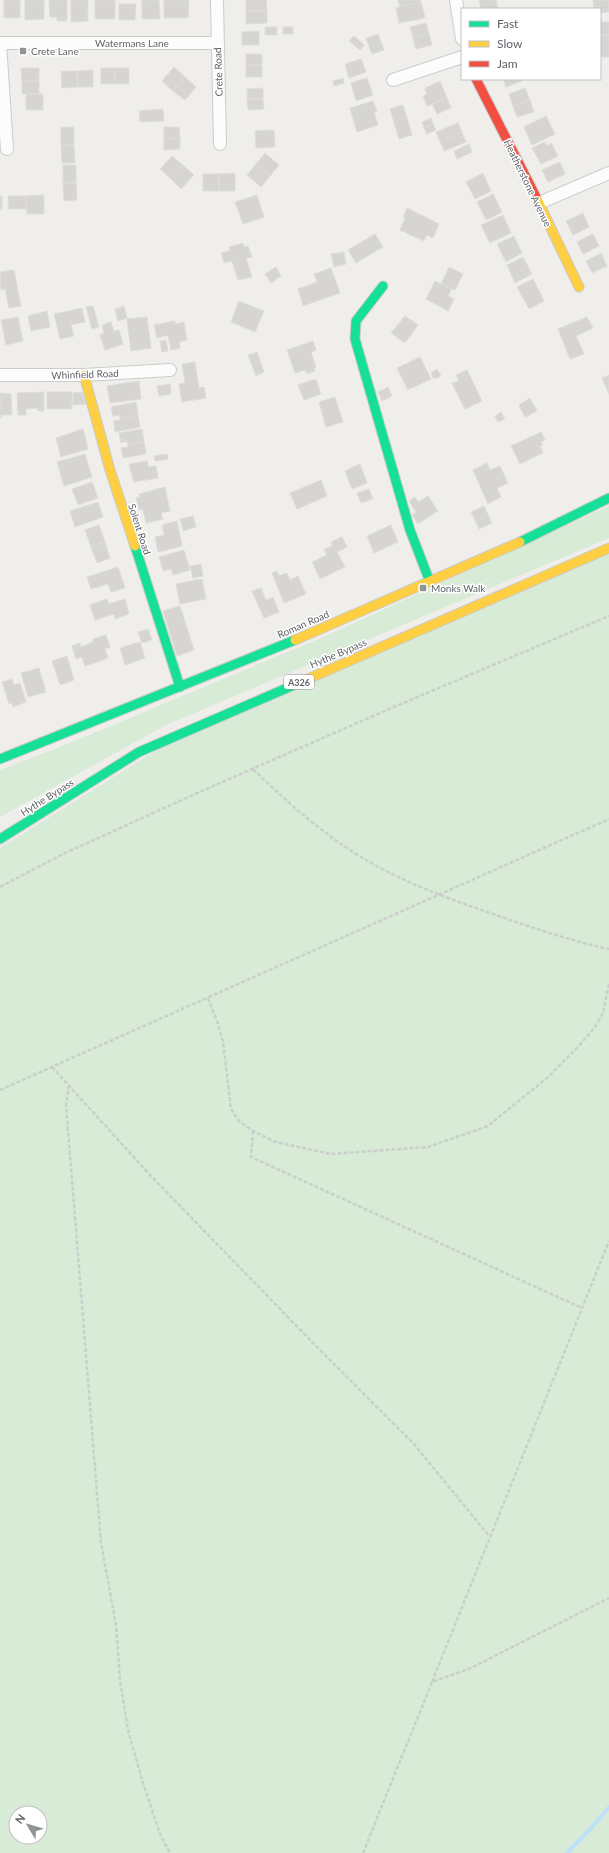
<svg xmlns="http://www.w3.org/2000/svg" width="609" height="1853" font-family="Lato,sans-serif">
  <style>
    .green { fill: #d8ebd6; fill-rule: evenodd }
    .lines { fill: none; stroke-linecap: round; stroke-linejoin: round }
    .stream { stroke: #bfe0f9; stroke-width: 4 }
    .building { fill: #d6d5d3; stroke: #deddd9 }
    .street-casing { stroke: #cbcccc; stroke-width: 14 }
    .fast-casing { stroke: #cacacb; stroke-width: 11 }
    .slow-casing { stroke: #cacacb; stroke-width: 11 }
    .jam-casing { stroke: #cacacb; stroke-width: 11 }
    .path { stroke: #cacfcc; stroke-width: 2.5; stroke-dasharray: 4 2; stroke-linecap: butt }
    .street { stroke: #fdfcfc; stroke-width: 12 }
    .fast { stroke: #16e098; stroke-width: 9 }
    .slow { stroke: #ffcf43; stroke-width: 9 }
    .jam { stroke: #f24e42; stroke-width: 9 }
    .poi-dot { fill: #919496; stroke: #fff; stroke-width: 1.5 }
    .labels { text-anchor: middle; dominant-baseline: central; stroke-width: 3; stroke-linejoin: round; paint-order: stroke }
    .shield { fill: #fff; stroke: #8f9295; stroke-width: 1 }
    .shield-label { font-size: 9px; font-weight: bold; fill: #5f6368 }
    .street-label { font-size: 10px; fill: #5f6368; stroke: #fff }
    .poi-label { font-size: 10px; fill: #5f6368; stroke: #fff; text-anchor: start }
  </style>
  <rect width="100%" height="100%" fill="#efeeea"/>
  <path class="green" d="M609,506V538L168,724L0,817V770L75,741L328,635Z
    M609,553V1853H0V848L160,748ZM16,1813H40V1837H16Z"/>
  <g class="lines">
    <path class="stream" d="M567,1853L592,1827L609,1807"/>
  </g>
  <path class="building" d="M4,0H20V18H4Z
    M25,0H44V19L25,20Z
    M49,0H67V21H57V17H50Z
    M71,0H88V21L71,22Z
    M95,0H115V19H95Z
    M142,0H159L160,19H142Z
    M164,0H189L188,18H164Z
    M246,0H266L267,11H246Z
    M398,0H420L421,2L400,7Z
    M479,0H496L498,8L481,9Z
    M593,0H609V12L600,13V9H594Z
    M421,2L425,18L399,23L396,8Z
    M119,4H136L135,20H119Z
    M246,11H267V23L246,24Z
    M600,22H609V35H600Z
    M426,23L429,34L413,38L410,27Z
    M265,27H277V35H265Z
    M283,27H293V34H283Z
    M259,31V45H242V32Z
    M378,34L384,50L372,54L366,38Z
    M429,34L432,45L416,49L413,38Z
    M600,35H609V57H600Z
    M354,36L364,45L360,50L349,41Z
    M246,54H262V65H246Z
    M361,59L366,72L349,78L345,64Z
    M246,65H262V77H246Z
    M174,67L185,77L173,91L162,81Z
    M21,68H39V81H22Z
    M101,68H115V84H101Z
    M115,68H129V84H115Z
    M93,70V87H78L77,71Z
    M61,71H77L78,87L62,88Z
    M185,77L196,87L185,100L173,91Z
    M343,78L344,83L334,86L333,81Z
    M367,78L373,95L356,101L351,83Z
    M503,79H521L522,81L506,87Z
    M22,81H39V94H22Z
    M440,81L447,98L427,106L423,96L427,94L425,88Z
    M263,88V99H247V89Z
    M525,88L530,100L513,106L509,94Z
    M26,94H43V110H26Z
    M447,98L451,108L437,114L432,104Z
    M247,99H263L264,109L248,110Z
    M530,100L534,112L517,117L513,106Z
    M373,101L377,111L374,112L378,125L357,132L350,108Z
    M403,105L412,135L399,139L390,109Z
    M163,109L164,121L140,122L139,111Z
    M546,116L555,134L532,145L524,127Z
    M431,118L433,124L424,128L422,122Z
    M458,123L462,132L440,141L436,132Z
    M433,124L436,130L427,134L424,128Z
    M61,127H74V145H61Z
    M164,127H179L180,138L164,139Z
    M274,130L275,147L256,148L255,131Z
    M462,132L466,142L444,151L440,141Z
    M180,138V149L164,150V139Z
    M545,142L547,146L551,143L558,156L541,164L532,148Z
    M469,144L472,152L457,159L454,151Z
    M61,145H74L75,163H62Z
    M265,153L279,165L270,176L256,164Z
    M172,156L183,165L171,179L160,169Z
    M560,162L565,174L548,182L542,170Z
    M256,164L270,176L261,187L247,175Z
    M63,165H76V183H63Z
    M183,165L194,175L181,189L171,179Z
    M235,173V191H219V174Z
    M483,173L491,191L475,199L466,182Z
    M203,174H219V191H203Z
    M63,183H76L77,200L64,201Z
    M493,194L502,212L486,220L477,202Z
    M44,195V214H27L26,196Z
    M257,195L264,217L243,224L235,202Z
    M0,196H2V209H0Z
    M8,196H26L27,209H9Z
    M407,208L439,224L433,238L427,235L424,241L400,230L405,218L403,217Z
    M583,213L589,227L573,235L566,221Z
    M503,215L511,233L490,243L481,225Z
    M375,234L383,247L356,263L348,250Z
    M593,234L599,246L583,254L577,242Z
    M514,236L522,253L506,262L497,244Z
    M243,243L244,247L248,246L252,257L246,258L252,277L238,280L232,261L224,263L221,253L230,251L229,247Z
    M344,252L346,264L334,267L331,254Z
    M601,253L607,266L592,273L586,261Z
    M523,257L532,274L515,283L507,265Z
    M276,267L281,276L271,283L265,274Z
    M449,267L463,274L455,290L441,284Z
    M331,268L340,293L303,306L298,289L317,282L314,274Z
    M14,270L21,306L9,308L5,289L1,290L0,272Z
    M533,279L544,301L529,309L517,287Z
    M435,281L452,289L448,296L454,299L448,311L426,299Z
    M239,301L264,311L255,332L231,322Z
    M93,306L99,327L92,329L86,307Z
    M124,306L127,318L118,321L115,309Z
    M82,308L85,322L71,325L74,336L60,339L54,314Z
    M47,311L50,327L31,331L28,316Z
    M405,316L418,325L405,343L391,333Z
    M18,317L23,341L6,345L1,320Z
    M147,317L151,348L131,351L127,319Z
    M587,317L593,328L576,336L584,354L570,359L558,329Z
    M175,321V324L184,322L187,340L179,342L180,348L171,350L168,335L157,338L154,325Z
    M111,322L114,331L119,330L123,344L105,350L100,335L104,333L102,325Z
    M166,340L168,351L162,352L160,341Z
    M313,341L316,350L311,352L316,367L314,368L315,371L307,374L305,370L295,373L287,350Z
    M257,352L264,372L256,376L248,355Z
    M420,357L431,379L408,390L397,368Z
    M195,362L199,388L204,387L206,398L182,402L179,384L185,383L182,364Z
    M437,369L441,376L434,379L431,373Z
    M467,370L482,401L465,409L452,383L459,381L456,375Z
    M609,375V394L602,378Z
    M316,379L321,394L304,400L298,385Z
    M139,381L141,399L110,403L107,386Z
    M170,384L171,394L159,396L157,386Z
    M388,387L392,396L382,401L378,392Z
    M44,392V411H38V408L26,409V415H18L17,393Z
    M47,392H72V409H47Z
    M82,392L86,404L73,405V393Z
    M0,393L11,394L12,415H1L2,417H0Z
    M335,397L343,422L326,427L319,402Z
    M530,398L537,411L525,417L519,405Z
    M136,402L138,415L120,418L119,415L113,416L111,407Z
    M501,412L505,419L498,422L495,416Z
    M138,415L140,427L115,432L114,421L120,420V418Z
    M83,429L88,449L61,457L56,438Z
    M142,429L144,442L128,445L127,441L121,443L119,433Z
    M541,432L545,440L541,442L543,445L540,446L543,453L520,464L511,446Z
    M144,442L146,454L123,458L121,448L128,447V445Z
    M85,454L92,477L64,486L57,462Z
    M167,454L168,459L155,461L154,456Z
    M147,461L148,467L156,466L158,478L134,482L129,464Z
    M487,463L490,470L500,466L508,483L497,488L501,497L488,504L473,470Z
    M360,464L367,483L352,489L345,471Z
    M321,480L327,496L297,509L290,493Z
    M92,482L98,498L78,505L72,489Z
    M165,487L170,511L161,513L163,519L146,523L143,509L139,510L136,498L140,497L139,494Z
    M369,489L373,499L361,503L357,493Z
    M428,496L438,511L418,524L412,515L416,512L409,501L415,497L418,502Z
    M98,502L103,517L75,527L70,511Z
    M484,506L492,523L479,529L471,512Z
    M193,516L196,527L183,531L180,519Z
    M177,521L182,546L158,552L155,537L164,535L162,525Z
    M99,525L105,542L91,547L85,530Z
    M391,525L398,542L374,553L367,536Z
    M342,537L347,547L337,552L345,567L320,579L312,562L327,555L324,550L333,545L331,542Z
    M105,542L110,558L97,563L91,547Z
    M184,550L190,570L173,575L171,569L163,571L159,557Z
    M201,564L203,576L193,578L190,566Z
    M118,567L125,588L111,592L108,584L91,589L87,577Z
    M277,571L279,576L287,573L290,580L298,576L306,594L284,603L272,573Z
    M202,579L206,599L180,604L176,584Z
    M261,588L266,600L273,597L279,612L264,618L252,591Z
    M107,599L109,604L125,599L129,614L115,619L114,614L95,620L90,605Z
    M180,606L194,650L177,656L163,611Z
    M148,629L152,640L142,643L138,632Z
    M106,635L110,647L105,649L108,658L85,666L82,657L76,659L72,646L80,643L81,647L93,642V639Z
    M140,642L145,658L125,665L120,648Z
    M67,656L74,680L60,685L52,661Z
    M39,668L46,692L28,697L21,673Z
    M12,679L14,685L20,683L26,702L13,707L12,703L9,704L2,682Z"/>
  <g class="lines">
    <g class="street-casing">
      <path id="street" d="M217,0L220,144
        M456,0L462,39
        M0,43H217
        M0,43L7,149
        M393,80L462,57
        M539,203L609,173
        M0,375H84L170,370"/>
    </g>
    <g class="fast-casing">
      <path id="fast" d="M383,286L356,321L355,339L410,530L430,582
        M520,542L609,498
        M135,546L180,687
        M0,759L295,640
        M0,839L139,752L294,685"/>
    </g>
    <g class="slow-casing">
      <path id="slow" d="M536,197L579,287
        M84,375L110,470L135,546
        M295,640L520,542
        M294,685L609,548"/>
    </g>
    <g class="jam-casing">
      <path id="jam" d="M476,79L536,197"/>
    </g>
    <path class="path" d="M253,769C284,799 316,828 353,852C398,881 449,899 499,916C535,929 572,941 609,949
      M0,887L63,854L195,794L389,709L609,616
      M208,998L218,1024L223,1042L231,1109L239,1121L253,1131L276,1142L331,1154L428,1147L488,1126L548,1077L578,1047L595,1027L603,1013L609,984
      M52,1067L150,1175L316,1346L414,1444L489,1536
      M69,1085L66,1105L101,1543L116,1625L120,1680L128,1730L142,1780L160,1834L170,1853
      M0,1090L609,819
      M253,1131L251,1157L582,1308
      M432,1682L609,1241
      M363,1853L432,1682L471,1668L609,1598"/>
    <use href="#street" class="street"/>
    <use href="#fast" class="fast"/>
    <use href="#slow" class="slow"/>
    <use href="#jam" class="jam"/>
  </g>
  <g class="poi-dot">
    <rect x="19" y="47" width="8" height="8" rx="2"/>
    <rect x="419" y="584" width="8" height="8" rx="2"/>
  </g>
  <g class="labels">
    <rect class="shield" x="284" y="675" width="30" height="14" rx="3"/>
    <g class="shield-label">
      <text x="299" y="682">A326</text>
    </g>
    <g class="street-label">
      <text x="132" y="43">Watermans Lane</text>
      <text transform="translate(218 72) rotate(-92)">Crete Road</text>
      <text transform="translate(528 183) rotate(64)">Heatherstone Avenue</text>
      <text transform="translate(85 374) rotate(-2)">Whinfield Road</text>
      <text transform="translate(140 529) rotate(72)">Solent Road</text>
      <text transform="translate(303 624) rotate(-23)">Roman Road</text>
      <text transform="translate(338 653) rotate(-23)">Hythe Bypass</text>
      <text transform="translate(47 797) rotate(-32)">Hythe Bypass</text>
    </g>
    <g class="poi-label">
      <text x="31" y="51">Crete Lane</text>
      <text x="431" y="588">Monks Walk</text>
    </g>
  </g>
  <rect x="461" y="8" width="140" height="72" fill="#ffffff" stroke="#bfc1c3"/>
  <rect x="469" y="21" width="20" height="6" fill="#16e098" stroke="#bfc1c3"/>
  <text x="497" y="28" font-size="12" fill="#5f6368">Fast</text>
  <rect x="469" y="41" width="20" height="6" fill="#ffcf43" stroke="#bfc1c3"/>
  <text x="497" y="48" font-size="12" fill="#5f6368">Slow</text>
  <rect x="469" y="61" width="20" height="6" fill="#f24e42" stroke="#bfc1c3"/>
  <text x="497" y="68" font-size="12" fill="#5f6368">Jam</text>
  <g transform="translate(28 1825) rotate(308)"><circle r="19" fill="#ffffff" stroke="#bfc1c3"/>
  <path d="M0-3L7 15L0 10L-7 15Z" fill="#919496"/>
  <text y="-6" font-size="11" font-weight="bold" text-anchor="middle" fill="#5f6368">N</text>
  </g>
</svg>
